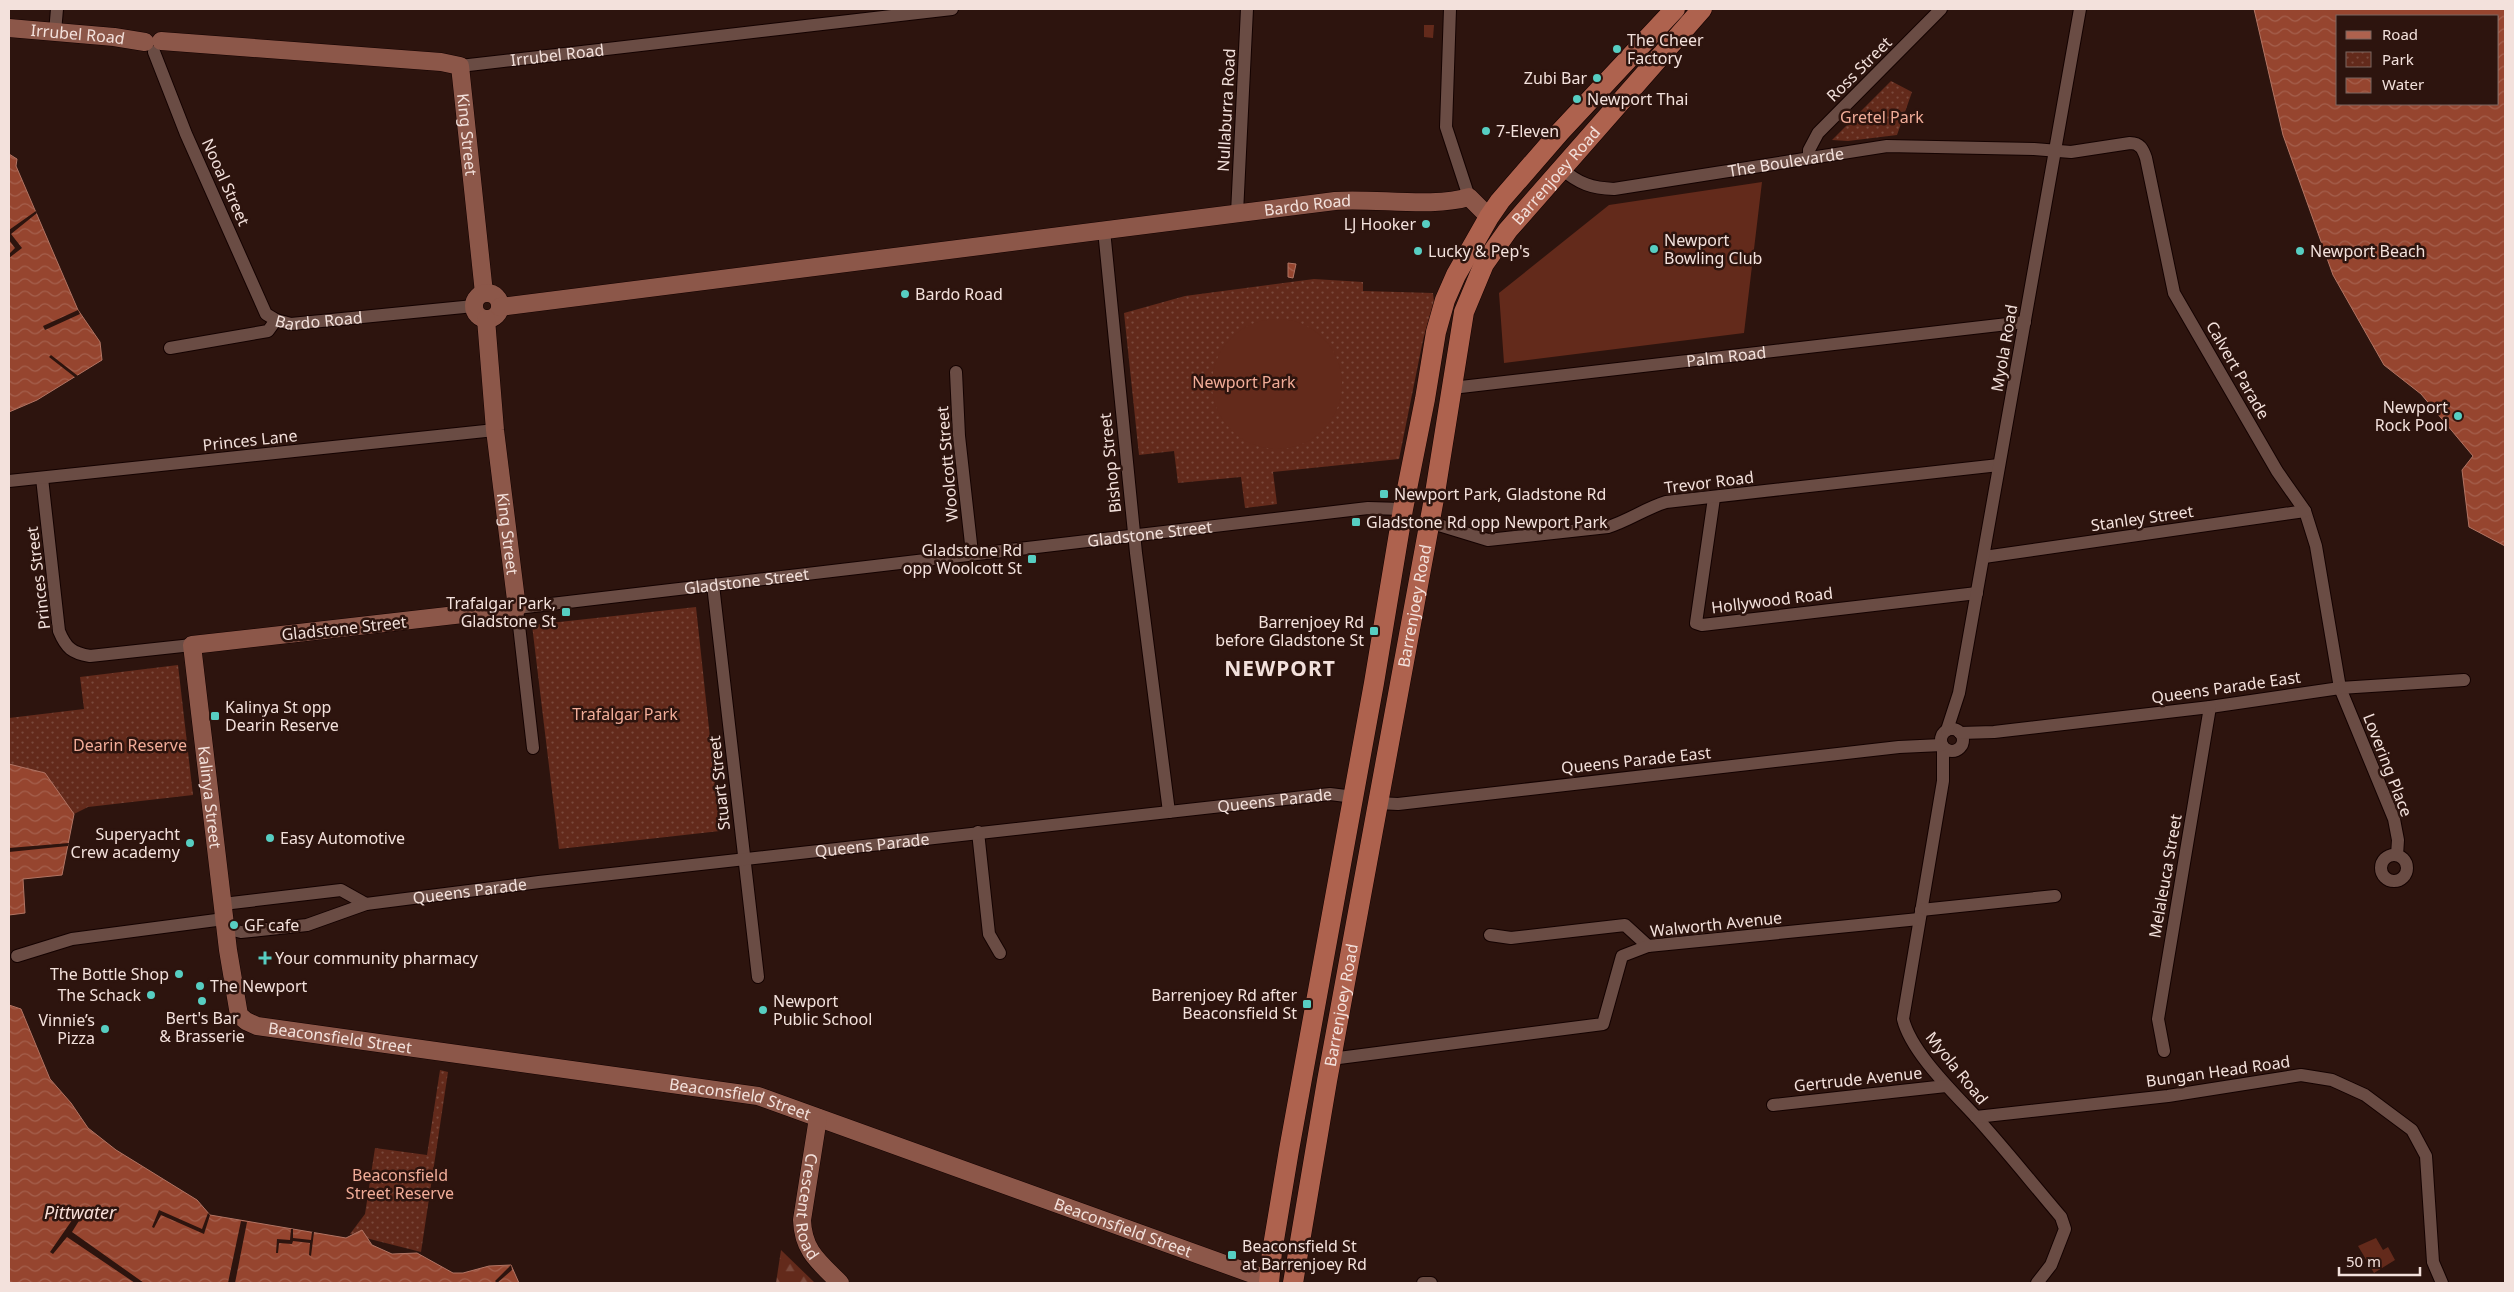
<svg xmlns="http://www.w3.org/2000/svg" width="2514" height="1292" font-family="'Noto Sans',sans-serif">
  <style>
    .grass { fill: url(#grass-tufts) }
    .forest { fill: url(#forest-firs) }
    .park { fill: url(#park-dots) }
    .garden { fill: #632a1b }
    .water { fill: url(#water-waves); stroke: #b27463; fill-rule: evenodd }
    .pier { fill: #2d140e }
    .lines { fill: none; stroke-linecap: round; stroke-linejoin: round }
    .street-casing { stroke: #140200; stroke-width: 14 }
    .secondary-casing { stroke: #140200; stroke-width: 19 }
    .primary-casing { stroke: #140200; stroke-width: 21 }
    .street { stroke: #6a4c44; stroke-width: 12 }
    .secondary { stroke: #8c5749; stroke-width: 18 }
    .primary { stroke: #ae624e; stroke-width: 20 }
    .poi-dot { fill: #57cec2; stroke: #2d140e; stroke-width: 2 }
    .labels { text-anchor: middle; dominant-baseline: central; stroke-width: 5; stroke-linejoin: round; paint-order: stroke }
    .street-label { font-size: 16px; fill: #f3e1dc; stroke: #2d140e }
    .poi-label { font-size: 16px; fill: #f3e1dc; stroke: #2d140e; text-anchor: start }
    .park-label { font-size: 16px; fill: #f2ad99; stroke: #2d140e }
    .water-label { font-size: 18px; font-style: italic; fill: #f7ded7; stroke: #2d140e }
    .district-label { font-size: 21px; font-weight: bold; letter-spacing: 1px; fill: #f3e1dc; stroke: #2d140e }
  </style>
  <defs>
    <pattern id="grass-tufts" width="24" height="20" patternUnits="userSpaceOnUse" patternTransform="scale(1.25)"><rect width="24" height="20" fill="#632a1b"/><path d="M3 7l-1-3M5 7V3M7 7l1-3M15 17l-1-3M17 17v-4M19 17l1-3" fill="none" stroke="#7a493c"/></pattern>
    <pattern id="forest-firs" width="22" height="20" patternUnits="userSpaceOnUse" patternTransform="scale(1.25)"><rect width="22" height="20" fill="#632a1b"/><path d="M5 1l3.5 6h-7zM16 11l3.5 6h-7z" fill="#7a493c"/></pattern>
    <pattern id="park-dots" width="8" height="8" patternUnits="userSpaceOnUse" patternTransform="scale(1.25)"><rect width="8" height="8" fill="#632a1b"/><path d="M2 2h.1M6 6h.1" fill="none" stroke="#7a493c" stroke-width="1.8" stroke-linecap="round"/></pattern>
    <pattern id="water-waves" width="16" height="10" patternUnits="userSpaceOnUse" patternTransform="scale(1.25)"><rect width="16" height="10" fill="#96452f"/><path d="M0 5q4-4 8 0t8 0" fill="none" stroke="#a5604d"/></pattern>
  </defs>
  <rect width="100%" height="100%" fill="#2d140e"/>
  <path class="grass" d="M1424,25H1434L1433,38L1424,37Z"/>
  <path class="forest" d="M781,1250L815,1283H776Z"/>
  <path class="park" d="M1891,81L1912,92L1897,135L1848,141L1832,140Z
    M1314,279L1363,282V291L1433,293L1434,302L1423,340L1399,459L1273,472L1277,504L1245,508L1241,477L1178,483L1174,451L1139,455L1124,313L1185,296Z
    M696,607L720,831L559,849L532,625Z
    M178,665L193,795L88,807L74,814L45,773L9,764V718L84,709L80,677Z
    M440,1070L448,1072L421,1252L350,1234L365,1214L375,1148L427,1155Z"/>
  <path class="garden" d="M1762,182L1744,333L1504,363L1499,293L1609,205Z
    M1212 384a65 65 0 1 1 130 0a65 65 0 1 1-130 0Z
    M2376,1238L2383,1250L2388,1247L2395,1260L2374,1273L2358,1246Z"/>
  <path class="water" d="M2254,9H2505V546L2469,527L2462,470L2473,456L2421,394L2384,365L2333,275L2283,135ZM2498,16V104H2338V16Z
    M9,154L17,159L16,166L78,310L100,342L102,360L37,400L9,412Z
    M1288,263L1296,264L1293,278L1288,277Z
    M9,764L45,773L74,814L62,875L23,879L25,913L9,915Z
    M9,1005L21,1009L50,1079L71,1103L88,1128L116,1150L197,1200L210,1215L346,1238L362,1230L372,1245L392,1254L417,1253L453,1273H463L489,1266L511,1265L519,1283H9Z"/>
  <path class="pier" d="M36,211L37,213L11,234L22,248L9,258V254L15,248L9,240V230Z
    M78,310L80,314L45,330L43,326Z
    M51,355L78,376L76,378L49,357Z
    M69,843L68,846L9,852V848Z
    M159,1210L202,1229L208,1213L210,1215L204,1234L161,1215L154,1228L152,1227Z
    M77,1213L82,1216L72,1232L144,1283H135L67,1237L53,1254L50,1252Z
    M241,1221L247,1222L235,1283H228Z
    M291,1229H293V1238L311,1240L312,1232H314L311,1256L309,1255L310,1243L293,1241L292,1244L279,1243L278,1253H276L277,1239L290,1240Z
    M511,1265L512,1270L497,1283L495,1281Z"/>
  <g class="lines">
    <g class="street-casing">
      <g id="street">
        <path d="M1450,9L1446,127L1469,197"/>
        <path d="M55,32L57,9"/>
        <path id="s1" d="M154,52L186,134L266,314L276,320L291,324L474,306"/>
        <path id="s2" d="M460,66L952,9"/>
        <path d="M1809,157V150L1818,133L1941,9"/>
        <path id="s3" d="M1562,169C1579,184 1592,188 1614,189L1887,146L2034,149L2071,152L2130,143C2140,143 2143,149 2146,158L2174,293L2277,471L2305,511L2316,546L2340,688L2394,819L2398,840L2397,855"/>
        <path d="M1237,213L1247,9"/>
        <path d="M1104,230L1136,553L1169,812"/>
        <path d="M170,348L268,331L276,320"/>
        <path d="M956,372L959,436L972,553"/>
        <path id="s4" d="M1452,388L2025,322"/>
        <path d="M42,478L59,631C66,648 72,653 90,656L192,645"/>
        <path d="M9,481L495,430"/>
        <path d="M1714,498L1696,623L1702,625L1977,593"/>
        <path d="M1429,522L1488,540L1608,527C1628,521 1646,508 1666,502L1999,465"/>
        <path d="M1984,557L2305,511"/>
        <path d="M713,585L758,977"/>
        <circle cx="1952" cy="740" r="11"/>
        <path d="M1947,730L1959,693L2080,9"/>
        <path d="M1960,733L1994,732L2210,707L2340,688L2464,680"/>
        <path d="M1943,747V781L1903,1019C1911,1052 1953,1092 1976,1117C2005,1149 2032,1183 2061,1217L2065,1229L2051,1265L2037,1283"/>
        <path id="s5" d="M533,748L517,608L1368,508L1403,509"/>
        <path d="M1377,803L1398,804L1899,747L1942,745"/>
        <path d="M978,832L989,934L1000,953"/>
        <circle cx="2394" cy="868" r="13"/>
        <path d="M223,904L341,890L366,904"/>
        <path d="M1921,910L2055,896"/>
        <path id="s6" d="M225,928L241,932L307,925L366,904L539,882L1330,794L1354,797"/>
        <path d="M1490,935L1511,938L1625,925L1648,946"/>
        <path d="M17,956L72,939L224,919"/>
        <path d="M2164,1051L2158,1019L2210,707"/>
        <path d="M1331,1059L1603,1024L1622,956L1648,946L1919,919"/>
        <path d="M1773,1105L1946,1086"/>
        <path d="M1976,1117L2168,1096L2301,1075L2332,1080L2365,1095L2412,1130L2426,1156L2433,1262L2442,1283"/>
        <path d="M1423,1283H1431"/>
      </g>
    </g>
    <g class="secondary-casing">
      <g id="secondary">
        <path id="s7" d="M9,28L114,37L145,42"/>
        <path id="s8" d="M161,41L441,62L460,66L484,293"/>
        <circle cx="487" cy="306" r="13"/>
        <path id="s9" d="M500,307L1335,201C1375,198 1434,208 1469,197L1489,217"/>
        <path id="s10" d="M486,319L495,430L517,608L192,645L228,950L239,1015L246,1021L257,1026L758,1096L1269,1280"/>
        <path id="s11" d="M818,1118L802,1220C803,1251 819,1262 840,1283"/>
      </g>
    </g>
    <g class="primary-casing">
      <g id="primary">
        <path d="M1269,1283L1272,1252L1289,1150L1374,683L1403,509L1425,399L1436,332L1445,300L1456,275L1489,217L1500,201L1560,132L1675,9"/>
        <path id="s12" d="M1293,1283L1327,1081L1435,493L1464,312L1484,264L1508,230L1702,9"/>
      </g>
    </g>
    <use href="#street" class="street"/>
    <use href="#secondary" class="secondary"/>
    <use href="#primary" class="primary"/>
  </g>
  <g class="poi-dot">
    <circle cx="1617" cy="49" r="5"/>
    <circle cx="1597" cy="78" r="5"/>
    <circle cx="1577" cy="99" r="5"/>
    <circle cx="1486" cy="131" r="5"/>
    <circle cx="1426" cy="224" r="5"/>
    <circle cx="1654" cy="249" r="5"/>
    <circle cx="1418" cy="251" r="5"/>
    <circle cx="2300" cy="251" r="5"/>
    <circle cx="905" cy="294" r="5"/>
    <circle cx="2458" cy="416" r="5"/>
    <rect x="1379" y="489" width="10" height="10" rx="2.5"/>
    <rect x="1351" y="517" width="10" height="10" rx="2.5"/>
    <rect x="1027" y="554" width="10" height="10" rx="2.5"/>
    <rect x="561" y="607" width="10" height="10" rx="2.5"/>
    <rect x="1369" y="626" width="10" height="10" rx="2.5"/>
    <rect x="210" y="711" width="10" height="10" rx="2.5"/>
    <circle cx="270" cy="838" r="5"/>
    <circle cx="190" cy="843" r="5"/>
    <circle cx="234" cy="925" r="5"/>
    <path d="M262.5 950.5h5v5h5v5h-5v5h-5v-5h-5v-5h5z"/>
    <circle cx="179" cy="974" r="5"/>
    <circle cx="200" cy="986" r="5"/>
    <circle cx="151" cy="995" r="5"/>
    <circle cx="202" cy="1001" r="5"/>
    <rect x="1302" y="999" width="10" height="10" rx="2.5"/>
    <circle cx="763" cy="1010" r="5"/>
    <circle cx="105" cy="1029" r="5"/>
    <rect x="1227" y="1250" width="10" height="10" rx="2.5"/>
  </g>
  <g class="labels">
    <g class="street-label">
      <text stroke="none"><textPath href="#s7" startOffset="69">Irrubel Road</textPath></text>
      <text stroke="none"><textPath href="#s2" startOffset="98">Irrubel Road</textPath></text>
      <text transform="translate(1859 69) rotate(-45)">Ross Street</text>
      <text transform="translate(1226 110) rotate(-87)">Nullaburra Road</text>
      <text stroke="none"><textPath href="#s8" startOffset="369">King Street</textPath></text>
      <text stroke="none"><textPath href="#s3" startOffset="231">The Boulevarde</textPath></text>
      <text stroke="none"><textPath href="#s12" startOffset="1152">Barrenjoey Road</textPath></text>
      <text transform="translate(226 182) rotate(66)">Nooal Street</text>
      <text stroke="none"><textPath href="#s9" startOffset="814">Bardo Road</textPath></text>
      <text stroke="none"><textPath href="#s1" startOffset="340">Bardo Road</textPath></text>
      <text transform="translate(2004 348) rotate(-80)">Myola Road</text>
      <text stroke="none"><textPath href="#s4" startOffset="276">Palm Road</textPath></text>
      <text transform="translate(2238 370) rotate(60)">Calvert Parade</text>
      <text transform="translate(250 440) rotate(-6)">Princes Lane</text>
      <text transform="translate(1110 463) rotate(-96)">Bishop Street</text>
      <text transform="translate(947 464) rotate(-95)">Woolcott Street</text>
      <text transform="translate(1709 482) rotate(-7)">Trevor Road</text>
      <text transform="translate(2142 518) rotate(-8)">Stanley Street</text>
      <text stroke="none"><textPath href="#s10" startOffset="216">King Street</textPath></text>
      <text stroke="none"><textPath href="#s5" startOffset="778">Gladstone Street</textPath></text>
      <text transform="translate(38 578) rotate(-97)">Princes Street</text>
      <text stroke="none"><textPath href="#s5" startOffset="372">Gladstone Street</textPath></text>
      <text transform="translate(1772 600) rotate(-7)">Hollywood Road</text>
      <text stroke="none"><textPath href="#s12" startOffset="688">Barrenjoey Road</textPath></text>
      <text transform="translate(344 628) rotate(-6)">Gladstone Street</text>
      <text transform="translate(2226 687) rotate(-8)">Queens Parade East</text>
      <text transform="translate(1636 760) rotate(-6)">Queens Parade East</text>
      <text transform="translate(2388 765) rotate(69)">Lovering Place</text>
      <text transform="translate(719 783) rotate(-96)">Stuart Street</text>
      <text stroke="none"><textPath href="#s10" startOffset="771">Kalinya Street</textPath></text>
      <text stroke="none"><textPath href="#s6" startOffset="1060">Queens Parade</textPath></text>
      <text stroke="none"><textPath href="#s6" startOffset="655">Queens Parade</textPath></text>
      <text transform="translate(2165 876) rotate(-80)">Melaleuca Street</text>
      <text stroke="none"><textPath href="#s6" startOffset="250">Queens Parade</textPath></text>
      <text transform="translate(1716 924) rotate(-6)">Walworth Avenue</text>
      <text stroke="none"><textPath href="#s12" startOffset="282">Barrenjoey Road</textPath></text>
      <text stroke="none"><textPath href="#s10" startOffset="1096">Beaconsfield Street</textPath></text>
      <text transform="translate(1957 1068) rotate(51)">Myola Road</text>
      <text transform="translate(2218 1071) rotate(-8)">Bungan Head Road</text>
      <text transform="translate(1858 1079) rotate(-6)">Gertrude Avenue</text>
      <text stroke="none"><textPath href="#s10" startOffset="1501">Beaconsfield Street</textPath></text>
      <text stroke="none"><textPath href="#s11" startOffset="90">Crescent Road</textPath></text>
      <text stroke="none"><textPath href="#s10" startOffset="1906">Beaconsfield Street</textPath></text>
    </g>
    <g class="poi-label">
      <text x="1627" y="40">The Cheer<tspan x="1627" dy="18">Factory</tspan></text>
      <text x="1587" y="78" text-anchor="end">Zubi Bar</text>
      <text x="1587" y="99">Newport Thai</text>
      <text x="1496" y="131">7-Eleven</text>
      <text x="1416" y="224" text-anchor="end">LJ Hooker</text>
      <text x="1664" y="240">Newport<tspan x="1664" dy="18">Bowling Club</tspan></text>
      <text x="1428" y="251">Lucky &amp; Pep's</text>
      <text x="2310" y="251">Newport Beach</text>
      <text x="915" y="294">Bardo Road</text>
      <text x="2448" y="407" text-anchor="end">Newport<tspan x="2448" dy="18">Rock Pool</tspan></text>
      <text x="1394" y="494">Newport Park, Gladstone Rd</text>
      <text x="1366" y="522">Gladstone Rd opp Newport Park</text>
      <text x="1022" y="550" text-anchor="end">Gladstone Rd<tspan x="1022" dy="18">opp Woolcott St</tspan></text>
      <text x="556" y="603" text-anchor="end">Trafalgar Park,<tspan x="556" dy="18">Gladstone St</tspan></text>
      <text x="1364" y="622" text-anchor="end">Barrenjoey Rd<tspan x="1364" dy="18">before Gladstone St</tspan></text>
      <text x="225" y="707">Kalinya St opp<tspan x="225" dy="18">Dearin Reserve</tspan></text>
      <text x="180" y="834" text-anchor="end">Superyacht<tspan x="180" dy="18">Crew academy</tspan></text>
      <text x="280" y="838">Easy Automotive</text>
      <text x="244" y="925">GF cafe</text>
      <text x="275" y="958">Your community pharmacy</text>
      <text x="169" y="974" text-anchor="end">The Bottle Shop</text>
      <text x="210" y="986">The Newport</text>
      <text x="141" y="995" text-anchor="end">The Schack</text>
      <text x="1297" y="995" text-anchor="end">Barrenjoey Rd after<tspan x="1297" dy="18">Beaconsfield St</tspan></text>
      <text x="773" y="1001">Newport<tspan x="773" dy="18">Public School</tspan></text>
      <text x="202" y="1018" text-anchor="middle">Bert's Bar<tspan x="202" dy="18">&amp; Brasserie</tspan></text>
      <text x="95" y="1020" text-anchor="end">Vinnie’s<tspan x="95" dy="18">Pizza</tspan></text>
      <text x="1242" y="1246">Beaconsfield St<tspan x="1242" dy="18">at Barrenjoey Rd</tspan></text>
    </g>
    <g class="park-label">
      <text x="1882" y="117">Gretel Park</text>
      <text x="1244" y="382">Newport Park</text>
      <text x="625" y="714">Trafalgar Park</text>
      <text x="130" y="745">Dearin Reserve</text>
      <text x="400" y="1175">Beaconsfield<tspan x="400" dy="18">Street Reserve</tspan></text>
    </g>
    <g class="water-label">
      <text x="80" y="1212">Pittwater</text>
    </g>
    <g class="district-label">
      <text x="1280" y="668">NEWPORT</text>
    </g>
  </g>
  <rect width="2514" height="1292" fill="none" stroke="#f3e1dc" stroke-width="20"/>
  <rect x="2336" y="15" width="162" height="90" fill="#2d140e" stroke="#7c6660"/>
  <rect x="2346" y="31" width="25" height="8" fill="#ae624e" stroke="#7c6660"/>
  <text x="2382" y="40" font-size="15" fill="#f3e1dc">Road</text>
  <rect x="2346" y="52" width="25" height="15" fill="url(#park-dots)" stroke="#7c6660"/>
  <text x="2382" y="65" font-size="15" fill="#f3e1dc">Park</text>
  <rect x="2346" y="78" width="25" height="15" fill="url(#water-waves)" stroke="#7c6660"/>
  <text x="2382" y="90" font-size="15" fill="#f3e1dc">Water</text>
  <path d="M2339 1267v8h81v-8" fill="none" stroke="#f3e1dc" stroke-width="2.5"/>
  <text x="2346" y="1267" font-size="15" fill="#f3e1dc" stroke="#2d140e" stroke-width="4" paint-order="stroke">50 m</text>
</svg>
